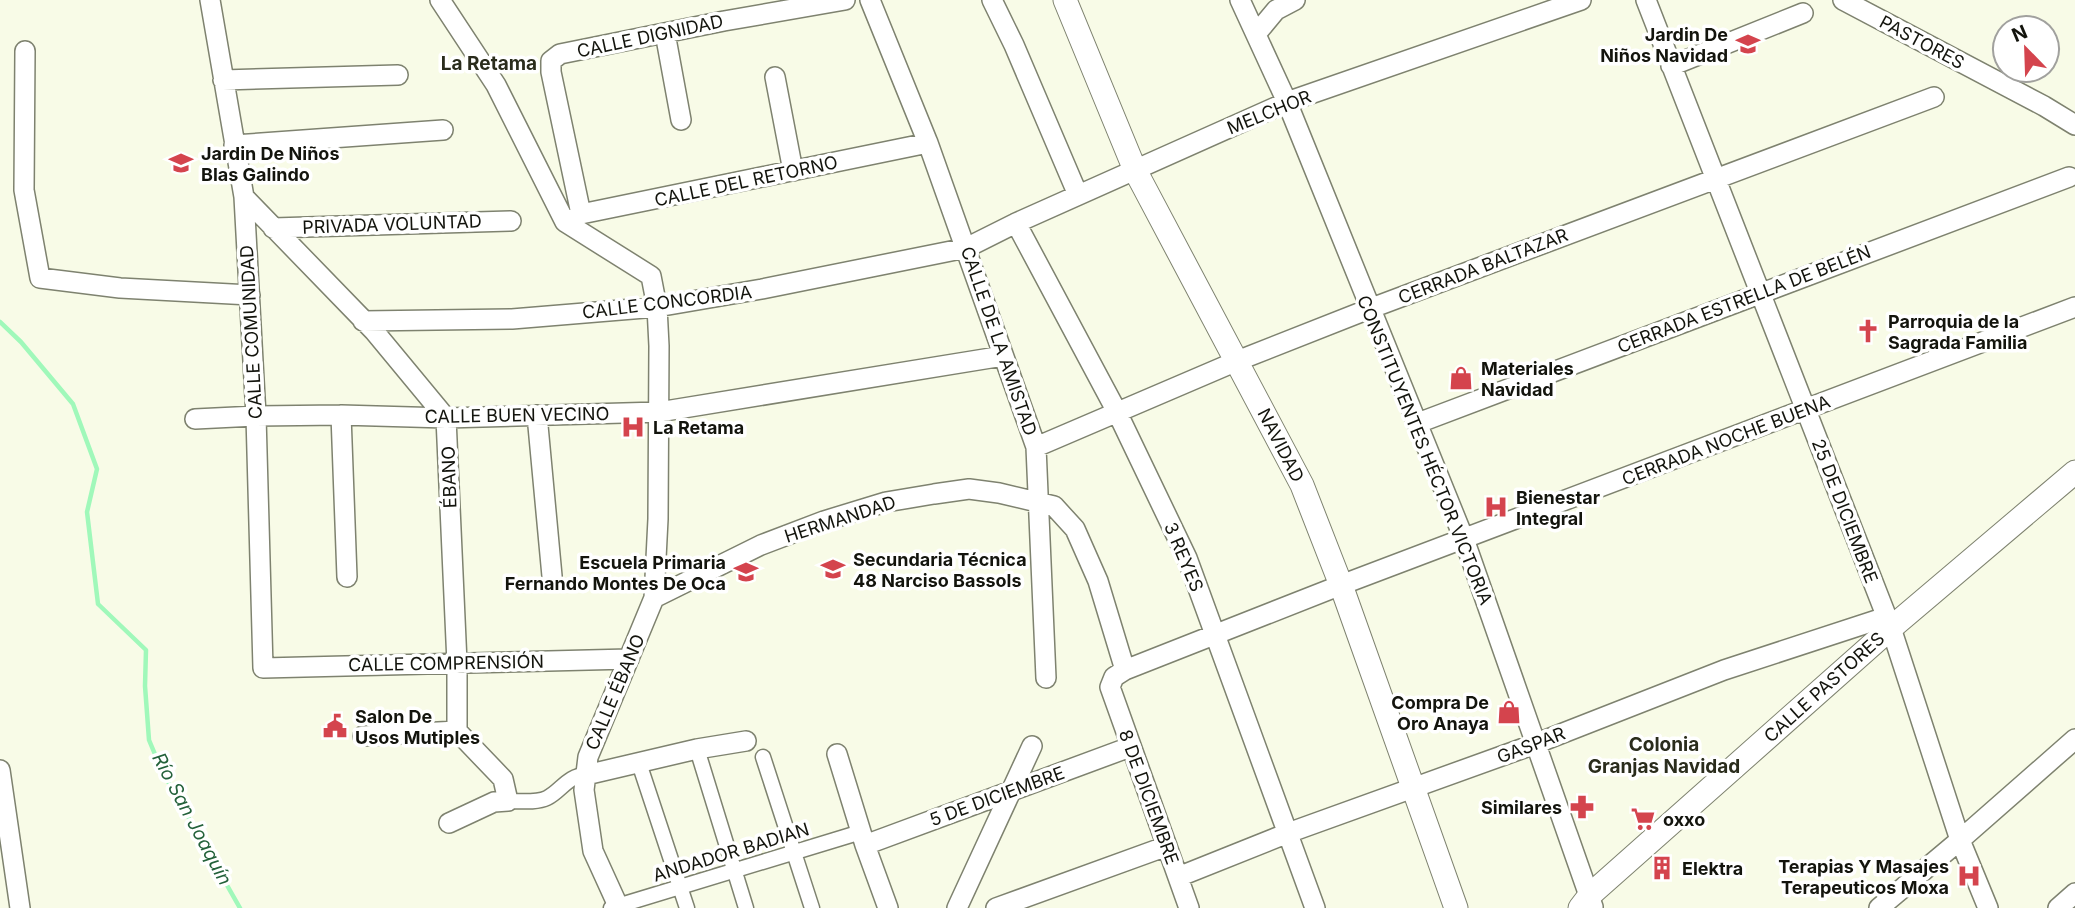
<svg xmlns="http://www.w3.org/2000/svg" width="2075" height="908" font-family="Inter,sans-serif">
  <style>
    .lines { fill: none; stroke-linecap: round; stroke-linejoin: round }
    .stream { stroke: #a0f8ba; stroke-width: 4.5 }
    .pedestrian-casing { stroke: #7e826f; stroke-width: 17 }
    .minor-casing { stroke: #7e826f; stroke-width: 22 }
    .tertiary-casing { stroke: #7e826f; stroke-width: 25 }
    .pedestrian { stroke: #fff; stroke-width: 14 }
    .minor { stroke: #fff; stroke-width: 19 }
    .tertiary { stroke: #fff; stroke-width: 23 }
    .labels { text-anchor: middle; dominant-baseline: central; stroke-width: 7; stroke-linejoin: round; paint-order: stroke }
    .poi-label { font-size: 18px; font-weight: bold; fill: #13140d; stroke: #fff; text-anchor: start }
    .street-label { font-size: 18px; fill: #13140d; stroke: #fff }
    .neighbourhood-label { font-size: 19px; font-weight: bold; fill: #2a2c1c; stroke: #fff }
    .water-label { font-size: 19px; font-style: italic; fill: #23613a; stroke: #fff }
  </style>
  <rect width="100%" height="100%" fill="#f8fbe7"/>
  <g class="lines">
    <path class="stream" d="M0,322L21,342L73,404L97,469L87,512L98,604L146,650L145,686L149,740L162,771L240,908"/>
    <g class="pedestrian-casing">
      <path id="pedestrian" d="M697,749L746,908
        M763,757L812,908
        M639,763L687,908
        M508,801C519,801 537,803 547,798C561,791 568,775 586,775
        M611,908L861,832"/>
    </g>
    <g class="minor-casing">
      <path id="minor" d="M210,0L244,197L256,416L263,668L629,659
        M440,0L496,85L565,222L651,276L657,307L659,346L658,519L654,598L588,757L584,790L593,851L619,908
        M870,0L928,143L1036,447L1046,678
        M992,0L1014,45L1078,195
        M1240,0L1287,102L1464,539L1593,907
        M1646,0L1891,628L1960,840L1988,908
        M1843,0L2044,106L2075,125
        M665,33L681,120
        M1256,34L1276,10L1295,0
        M25,51L24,190L40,278L120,288L250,295
        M1671,66L1803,13
        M775,77L793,171
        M223,80L398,75
        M234,145L443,130
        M244,197L374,331L446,418L457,663V731
        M581,214L551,72V61L560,54L724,21L845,0
        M572,219L581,214L928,143
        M1016,223L1117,412L1187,558L1315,908
        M273,228L511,221
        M363,321L512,319L657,307L762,289L966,248L1016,223L1287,102L1581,0
        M341,415L347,577
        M537,415L552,576
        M195,419L256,416L341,415L446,418L659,412L1003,356
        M1418,423L2069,177
        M1036,447L1237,361L1369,309L1934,97
        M654,598L761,545L824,521L886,502L934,494L969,489L999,493L1054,506L1075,529L1098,581L1125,670
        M363,736L457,731
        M837,754L865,845L888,908
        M0,770L20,908
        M586,775L697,749L746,741
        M449,823L494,802L508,801L503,779L457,731
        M865,845L1130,747
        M1178,877L1288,833L1535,744L1724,670L1886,617
        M957,908L1032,746
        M996,908L1167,846
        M1189,908L1110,687L1114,677L1125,670L1341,585L2075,307
        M1879,908L1960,840L2075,739
        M2058,908L2075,893"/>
    </g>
    <g class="tertiary-casing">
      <path id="tertiary" d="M1065,0L1135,170L1302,485L1341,585L1456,908
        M1580,908L1590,895L1891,628L2075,472"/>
    </g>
    <use href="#pedestrian" class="pedestrian"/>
    <use href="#minor" class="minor"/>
    <use href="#tertiary" class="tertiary"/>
  </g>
  <defs>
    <g id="school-bare" transform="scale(1.89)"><path d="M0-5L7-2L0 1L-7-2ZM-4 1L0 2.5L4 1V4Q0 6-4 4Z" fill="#d4444d" stroke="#fff" stroke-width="2.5" paint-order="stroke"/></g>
    <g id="church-bare" transform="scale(1.89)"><path d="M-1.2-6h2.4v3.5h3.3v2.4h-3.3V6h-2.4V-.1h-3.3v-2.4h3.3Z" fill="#d4444d" stroke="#fff" stroke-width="2.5" paint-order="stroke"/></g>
    <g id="shop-bare" transform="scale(1.89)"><path d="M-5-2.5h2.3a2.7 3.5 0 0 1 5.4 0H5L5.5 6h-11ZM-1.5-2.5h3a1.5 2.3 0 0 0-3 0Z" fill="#d4444d" stroke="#fff" stroke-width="2.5" paint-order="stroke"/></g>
    <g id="hospital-bare" transform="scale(1.89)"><path d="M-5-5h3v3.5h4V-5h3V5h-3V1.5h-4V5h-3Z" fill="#d4444d" stroke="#fff" stroke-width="2.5" paint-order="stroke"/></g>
    <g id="civic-bare" transform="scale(1.89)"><path d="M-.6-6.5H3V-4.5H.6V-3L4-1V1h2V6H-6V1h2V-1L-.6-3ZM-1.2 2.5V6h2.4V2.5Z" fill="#d4444d" stroke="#fff" stroke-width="2.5" paint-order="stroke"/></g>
    <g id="pharmacy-bare" transform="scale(1.89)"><path d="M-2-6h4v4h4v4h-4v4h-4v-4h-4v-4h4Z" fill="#d4444d" stroke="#fff" stroke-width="2.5" paint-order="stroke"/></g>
    <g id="supermarket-bare" transform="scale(1.89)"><path d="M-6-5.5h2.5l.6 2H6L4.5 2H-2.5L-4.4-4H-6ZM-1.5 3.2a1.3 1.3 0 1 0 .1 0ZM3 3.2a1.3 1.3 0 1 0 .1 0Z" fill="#d4444d" stroke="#fff" stroke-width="2.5" paint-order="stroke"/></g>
    <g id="building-bare" transform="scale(1.89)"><path d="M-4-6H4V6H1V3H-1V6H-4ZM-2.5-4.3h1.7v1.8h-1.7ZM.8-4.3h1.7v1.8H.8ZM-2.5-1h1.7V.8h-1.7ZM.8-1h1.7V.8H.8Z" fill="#d4444d" stroke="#fff" stroke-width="2.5" paint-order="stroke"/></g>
  </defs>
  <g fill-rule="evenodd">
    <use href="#school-bare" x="1748" y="44"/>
    <use href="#school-bare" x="181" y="163"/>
    <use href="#church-bare" x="1868" y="331"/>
    <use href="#shop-bare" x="1461" y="378"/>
    <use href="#hospital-bare" x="633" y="427"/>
    <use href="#hospital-bare" x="1496" y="507"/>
    <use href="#school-bare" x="833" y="569"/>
    <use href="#school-bare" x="746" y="572"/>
    <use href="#shop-bare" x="1509" y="712"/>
    <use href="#civic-bare" x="335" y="726"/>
    <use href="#pharmacy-bare" x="1582" y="807"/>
    <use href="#supermarket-bare" x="1643" y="819"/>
    <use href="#building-bare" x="1662" y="868"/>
    <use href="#hospital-bare" x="1969" y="876"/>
  </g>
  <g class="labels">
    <g class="poi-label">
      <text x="1728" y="34" text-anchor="end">Jardin De<tspan x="1728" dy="21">Niños Navidad</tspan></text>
      <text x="201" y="153">Jardin De Niños<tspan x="201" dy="21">Blas Galindo</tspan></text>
      <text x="1888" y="321">Parroquia de la<tspan x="1888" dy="21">Sagrada Familia</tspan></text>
      <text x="1481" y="368">Materiales<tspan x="1481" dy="21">Navidad</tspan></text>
      <text x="653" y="427">La Retama</text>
      <text x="1516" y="497">Bienestar<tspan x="1516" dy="21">Integral</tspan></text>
      <text x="853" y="559">Secundaria Técnica<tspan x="853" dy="21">48 Narciso Bassols</tspan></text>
      <text x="726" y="562" text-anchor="end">Escuela Primaria<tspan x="726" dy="21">Fernando Montes De Oca</tspan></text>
      <text x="1489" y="702" text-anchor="end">Compra De<tspan x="1489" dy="21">Oro Anaya</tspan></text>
      <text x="355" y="716">Salon De<tspan x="355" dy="21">Usos Mutiples</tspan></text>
      <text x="1562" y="807" text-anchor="end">Similares</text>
      <text x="1663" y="819">oxxo</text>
      <text x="1949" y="866" text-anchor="end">Terapias Y Masajes<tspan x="1949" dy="21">Terapeuticos Moxa</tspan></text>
      <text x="1682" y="868">Elektra</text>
    </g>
    <g class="street-label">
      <text transform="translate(650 36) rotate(-12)">CALLE DIGNIDAD</text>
      <text transform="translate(1922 42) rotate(28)">PASTORES</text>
      <text transform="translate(1269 112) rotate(-22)">MELCHOR</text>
      <text transform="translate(746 181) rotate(-12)">CALLE DEL RETORNO</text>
      <text transform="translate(392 224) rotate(-2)">PRIVADA VOLUNTAD</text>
      <text transform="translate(1483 266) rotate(-21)">CERRADA BALTAZAR</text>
      <text transform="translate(1744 299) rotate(-21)">CERRADA ESTRELLA DE BELÉN</text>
      <text transform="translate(667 302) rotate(-7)">CALLE CONCORDIA</text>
      <text transform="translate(251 332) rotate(-93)">CALLE COMUNIDAD</text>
      <text transform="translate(999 341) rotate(71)">CALLE DE LA AMISTAD</text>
      <text transform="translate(517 415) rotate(-1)">CALLE BUEN VECINO</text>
      <text transform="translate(1726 440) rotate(-21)">CERRADA NOCHE BUENA</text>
      <text transform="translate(1281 445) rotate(63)">NAVIDAD</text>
      <text transform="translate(1425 450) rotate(68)">CONSTITUYENTES HÉCTOR VICTORIA</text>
      <text transform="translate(449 477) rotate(-92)">ÉBANO</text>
      <text transform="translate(1845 511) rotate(69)">25 DE DICIEMBRE</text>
      <text transform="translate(840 519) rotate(-18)">HERMANDAD</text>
      <text transform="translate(1184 557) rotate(67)">3 REYES</text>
      <text transform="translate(446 663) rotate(-1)">CALLE COMPRENSIÓN</text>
      <text transform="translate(1824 687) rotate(-42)">CALLE PASTORES</text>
      <text transform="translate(615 692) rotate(-67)">CALLE ÉBANO</text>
      <text transform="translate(1531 745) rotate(-21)">GASPAR</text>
      <text transform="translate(997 796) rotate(-20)">5 DE DICIEMBRE</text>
      <text transform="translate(1149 797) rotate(70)">8 DE DICIEMBRE</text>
      <text transform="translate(731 852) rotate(-17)">ANDADOR BADIAN</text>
    </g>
    <g class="neighbourhood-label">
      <text x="489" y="63">La Retama</text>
      <text x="1664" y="744">Colonia<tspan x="1664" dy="22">Granjas Navidad</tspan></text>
    </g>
    <g class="water-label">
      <text transform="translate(192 819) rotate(62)">Río San Joaquín</text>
    </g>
  </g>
  <g transform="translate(2026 49) rotate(337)"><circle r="33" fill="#ffffff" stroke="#a1a19e" stroke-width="2"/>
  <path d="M0-5L12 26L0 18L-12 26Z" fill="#d4444d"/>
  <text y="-10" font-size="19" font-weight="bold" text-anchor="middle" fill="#13140d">N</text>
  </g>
</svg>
